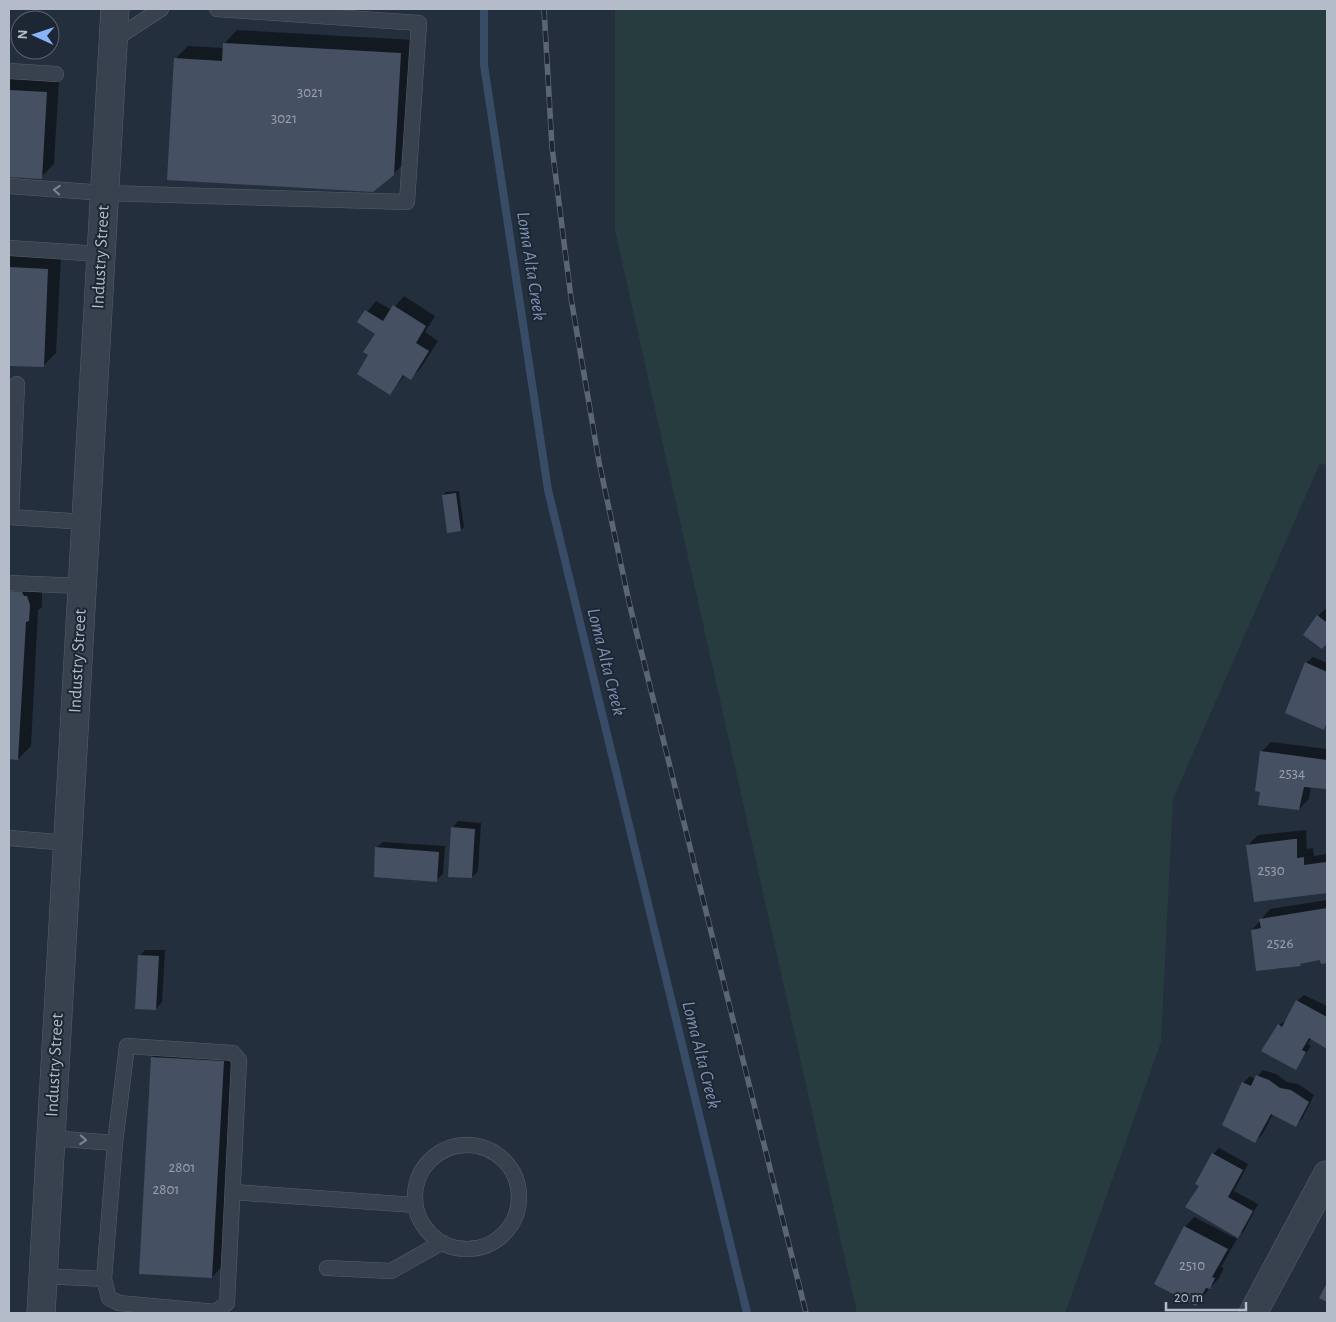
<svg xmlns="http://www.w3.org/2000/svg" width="1336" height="1322" font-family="'Alegreya Sans',sans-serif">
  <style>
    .green { fill: #263c3f }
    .shadow { fill: #0007 }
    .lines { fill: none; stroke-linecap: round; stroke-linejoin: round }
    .stream { stroke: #394c67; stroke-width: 8 }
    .building { fill: #455162 }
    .service-casing { stroke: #565f6c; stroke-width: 16 }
    .minor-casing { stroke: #565f6c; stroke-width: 29 }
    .tertiary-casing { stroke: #565f6c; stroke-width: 29 }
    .service { stroke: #38414e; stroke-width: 15 }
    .minor { stroke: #38414e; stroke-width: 28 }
    .tertiary { stroke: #38414e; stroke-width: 28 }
    .rail-casing { stroke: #5a6575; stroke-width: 5.5 }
    .rail { stroke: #1d2633; stroke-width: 4; stroke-dasharray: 11; stroke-linecap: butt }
    .oneway { stroke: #7c8592 }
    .labels { text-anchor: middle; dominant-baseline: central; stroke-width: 4; stroke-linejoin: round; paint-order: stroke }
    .number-label { font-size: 15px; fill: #98a1af }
    .street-label { font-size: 18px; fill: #b4bcc9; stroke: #1d2633 }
    .water-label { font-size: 19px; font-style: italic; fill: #7c92b1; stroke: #1d2633 }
  </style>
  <rect width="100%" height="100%" fill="#242f3e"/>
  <path class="green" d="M615,9H1327V466L1320,463L1173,799L1161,1042L1065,1313H857L615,230Z"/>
  <path class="shadow" d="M237,30L413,40L407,161L393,174L175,59L188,46L224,48V44Z
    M9,76L59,79L54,164L41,177L9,176Z
    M9,254L61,257L56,353L43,366L9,364Z
    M404,296L435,316L425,332L438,341L420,369L410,379L405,375L390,393L370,354L376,333L359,322L376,301L392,310Z
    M459,491L464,527L461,530L443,495L446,492Z
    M9,578L42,591V607L38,610L31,746L18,759L9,758Z
    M1327,607V643L1322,648L1318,616Z
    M1313,657L1327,663V725L1324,729L1306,663Z
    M1271,742L1327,749V788L1311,787L1309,799L1299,809L1261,791V752Z
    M458,821L481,823L478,871L472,877L452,828Z
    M1306,830L1307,849L1313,848L1314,856L1327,854V891L1255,901L1248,845L1258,835Z
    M383,842L445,846L443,874L436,880L376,848Z
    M1327,900V962L1322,963L1321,959L1279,969L1252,930L1270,909Z
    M145,950H165L162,1002L156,1009L139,956Z
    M1304,995L1327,1006V1047L1311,1038L1308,1044L1311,1046L1296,1068L1279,1025L1287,1020L1297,1001Z
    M165,1044L237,1048L225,1264L212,1277L152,1057Z
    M1263,1070L1276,1074L1287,1082L1298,1084L1314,1095L1302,1119L1295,1126L1273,1114L1262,1135L1255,1141L1224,1125L1243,1083L1250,1076L1255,1079Z
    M1219,1148L1248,1164L1234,1191L1258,1204L1244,1231L1237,1237L1198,1190L1213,1154Z
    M1194,1217L1237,1239L1221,1267L1224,1268L1219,1278L1196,1304L1185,1227Z"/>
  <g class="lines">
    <path class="stream" d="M484,9V65L548,490L747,1313"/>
  </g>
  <path class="building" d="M223,43L401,53L394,175L373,192L167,180L174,58L222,61Z
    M9,90L47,92L42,179L9,177Z
    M9,267L48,269L44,367L9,366Z
    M393,305L426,326L416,343L429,351L411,380L403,375L390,395L357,374L368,355L363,352L375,334L357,322L365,310L383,321Z
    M456,493L461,531L447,533L442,495Z
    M9,591L22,592L24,596H27L30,605L29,621L26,622L18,760L9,759Z
    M1317,615L1326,622L1327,620V643L1322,649L1303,635Z
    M1305,662L1327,672V723L1324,730L1285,713Z
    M1260,751L1327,760V789L1304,787L1299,810L1258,805L1260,792L1255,791Z
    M451,827L475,829L472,878L448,877Z
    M1294,839H1297V858L1304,857V865L1326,862L1327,893L1254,902L1246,845Z
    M375,847L439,852L437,882L374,877Z
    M1327,908V963L1321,964L1320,960L1300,964L1301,966L1256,971L1251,930L1261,928L1259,919Z
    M138,955L159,956L156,1010L135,1009Z
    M1296,1000L1327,1017V1049L1309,1038L1302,1050L1306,1052L1296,1070L1261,1051L1278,1024L1282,1027Z
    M151,1057L224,1061L212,1278L139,1274Z
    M1256,1075L1269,1080L1280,1088L1291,1090L1309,1102L1296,1127L1271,1114L1255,1143L1222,1125L1242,1082L1251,1086Z
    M1212,1153L1243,1170L1228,1197L1253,1211L1238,1238L1185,1207L1199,1186L1195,1184Z
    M1184,1226L1228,1249L1212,1277L1215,1278L1210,1289L1206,1288L1196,1306L1154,1284Z
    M1327,1283V1302L1319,1298Z"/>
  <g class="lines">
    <g class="service-casing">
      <path id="service" d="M115,39L161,9
        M9,71L56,74
        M9,186L105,193L407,202L419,23L217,9
        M9,248L101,254
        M9,517L86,522
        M11,517L17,384
        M9,583L82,586
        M9,838L68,843
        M50,1138L115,1143
        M415 1197a52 52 0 1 1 104 0a52 52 0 1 1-104 0Z
        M233,1192L415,1205
        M327,1268L391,1271L441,1243
        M43,1276L104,1279L115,1143L127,1046L233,1053L239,1060L227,1303L216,1312L119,1303L109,1298L104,1279"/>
    </g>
    <g class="minor-casing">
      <path id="minor" d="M1253,1313L1327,1175"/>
    </g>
    <g class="tertiary-casing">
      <path id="tertiary" d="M41,1313L115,9"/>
    </g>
    <use href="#service" class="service"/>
    <use href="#minor" class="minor"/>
    <use href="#tertiary" class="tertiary"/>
    <g class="rail-casing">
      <path id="rail" d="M544,9L552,147L571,298L599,462L629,602L806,1313"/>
    </g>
    <use href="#rail" class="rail"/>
  </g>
  <defs><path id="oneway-chevron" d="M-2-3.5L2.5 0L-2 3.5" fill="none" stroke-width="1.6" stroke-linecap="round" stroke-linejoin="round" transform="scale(1.25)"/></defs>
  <g class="oneway">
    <use href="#oneway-chevron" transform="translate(57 190) rotate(-176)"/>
    <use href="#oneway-chevron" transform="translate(83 1140) rotate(4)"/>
  </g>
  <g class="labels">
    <g class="number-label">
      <text x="310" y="92">3021</text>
      <text x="284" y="118">3021</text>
      <text x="1292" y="773">2534</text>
      <text x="1271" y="870">2530</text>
      <text x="1280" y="943">2526</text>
      <text x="182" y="1167">2801</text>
      <text x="166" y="1189">2801</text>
      <text x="1192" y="1265">2510</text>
    </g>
    <g class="street-label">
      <text transform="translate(101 257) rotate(-87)">Industry Street</text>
      <text transform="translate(78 661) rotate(-87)">Industry Street</text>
      <text transform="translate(55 1065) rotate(-87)">Industry Street</text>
    </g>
    <g class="water-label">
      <text transform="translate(531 266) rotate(81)">Loma Alta Creek</text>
      <text transform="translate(606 662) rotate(76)">Loma Alta Creek</text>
      <text transform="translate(701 1055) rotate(76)">Loma Alta Creek</text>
    </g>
  </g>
  <rect width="1336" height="1322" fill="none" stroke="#b4bcc9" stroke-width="20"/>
  <g transform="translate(35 35) rotate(273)"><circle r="24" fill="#1d2633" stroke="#59626f"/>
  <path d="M0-4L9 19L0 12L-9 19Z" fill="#8ab4f8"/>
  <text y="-8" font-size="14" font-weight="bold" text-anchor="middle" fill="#b4bcc9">N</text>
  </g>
  <path d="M1166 1302v8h80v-8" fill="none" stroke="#b4bcc9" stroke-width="2.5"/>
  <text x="1174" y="1302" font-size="15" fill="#b4bcc9" stroke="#1d2633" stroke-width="4" paint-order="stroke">20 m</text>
</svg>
